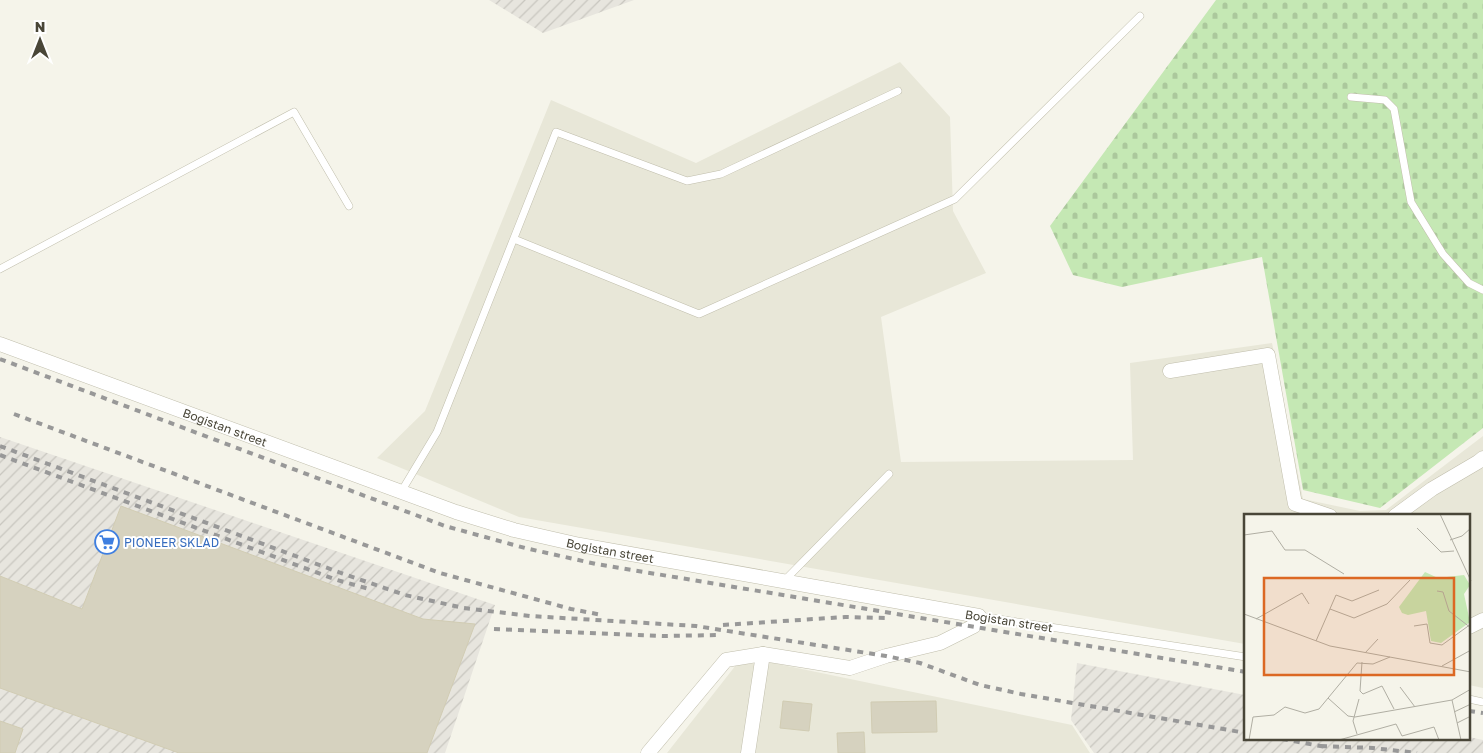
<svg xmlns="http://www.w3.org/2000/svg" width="1483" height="753" font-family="'Golos Text',sans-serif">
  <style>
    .residential { fill: #e8e7d8 }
    .industrial { fill: url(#industrial-furrows) }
    .cemetery { fill: url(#cemetery-stones) }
    .building { fill: #d6d2bf; stroke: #d1ccb3 }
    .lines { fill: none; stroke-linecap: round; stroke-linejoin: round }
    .lane-casing { stroke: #c0beac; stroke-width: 8 }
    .street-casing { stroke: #c0beac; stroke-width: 15 }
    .lane { stroke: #fff; stroke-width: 7 }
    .street { stroke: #fff; stroke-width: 14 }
    .rail { stroke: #989898; stroke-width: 4; stroke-dasharray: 6 6; stroke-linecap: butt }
    .labels { text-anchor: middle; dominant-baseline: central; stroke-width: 4; stroke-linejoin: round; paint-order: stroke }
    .street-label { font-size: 12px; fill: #494638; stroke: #fff }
    .shop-label { font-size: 12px; fill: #366cbe; stroke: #fff; text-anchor: start }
    .inset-road { fill: none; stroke: #b0aea3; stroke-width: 1 }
    .view { fill: #dc6823; fill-opacity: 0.15; stroke: #dc6823; stroke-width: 2.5 }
    .inset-edge { fill: none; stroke: #494638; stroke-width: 2.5 }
  </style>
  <defs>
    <pattern id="industrial-furrows" width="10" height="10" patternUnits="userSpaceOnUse" patternTransform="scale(1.25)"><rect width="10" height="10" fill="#e7e5de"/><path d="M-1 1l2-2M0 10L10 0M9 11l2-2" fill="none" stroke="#c8c6bf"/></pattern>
    <pattern id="cemetery-stones" width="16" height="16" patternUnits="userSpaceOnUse" patternTransform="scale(1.25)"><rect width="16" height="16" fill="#c5e8b4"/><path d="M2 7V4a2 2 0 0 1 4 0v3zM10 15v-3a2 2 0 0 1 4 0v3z" fill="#abc89c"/></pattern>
  </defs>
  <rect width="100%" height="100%" fill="#f5f4ea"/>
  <path class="residential" d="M900,62L950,117L953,211L986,273L881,317L901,462L1133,460L1130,363L1272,343L1303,499L1360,511L1386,510L1483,436V688L1469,685V516H1246L1245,644L519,517L377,458L425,411L551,100L696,163Z
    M768,662L1072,725L1090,753H667L736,665Z"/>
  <path class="industrial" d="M489,0H634L543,33Z
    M0,437L495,605L445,753H0Z
    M1077,663L1245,695L1246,739H1469V737L1483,740V753H1094L1071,720Z"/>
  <path class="cemetery" d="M1216,0H1483V428L1380,508L1303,490L1262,257L1122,287L1073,275L1050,226Z"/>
  <path class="building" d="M121,506L423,619L475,624L427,753H179L0,688V576L82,609Z
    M783,701L812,704L809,731L780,728Z
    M936,701L937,732L872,733L871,702Z
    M0,721L23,729L15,753H0Z
    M864,732L865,753H838L837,733Z"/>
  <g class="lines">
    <g class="lane-casing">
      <path id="lane" d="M1351,97L1385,100L1394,109L1411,202L1443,254L1469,283L1483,290
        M514,239L699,314L955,199L1140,16
        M0,269L294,112L349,206
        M401,492L437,432L556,132L687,181L721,174L898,91
        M785,580L889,474
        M979,616L1246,657
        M1469,699L1483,702"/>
    </g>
    <g class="street-casing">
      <g id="street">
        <path id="s1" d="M0,344L456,512L514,530L580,545L979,616L974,626L940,643L886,656L850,668L763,654L726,660L648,753"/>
        <path d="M1170,371L1268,355L1295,504L1330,516"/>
        <path d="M1395,516L1432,489L1478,462L1483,458"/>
        <path d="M1469,627L1483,620"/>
        <path d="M748,753L763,654"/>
      </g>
    </g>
    <use href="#lane" class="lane"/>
    <use href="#street" class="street"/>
    <path class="rail" d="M0,359L445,526L525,548L596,564L1246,672
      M14,414L440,573L571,609L602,615
      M0,446L341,573L405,595L464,608L530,616L696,626L886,656L920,663L980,685L1021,694L1246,733
      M0,455L337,580L369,589
      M723,625L845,617L885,618
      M494,629L664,636L719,635
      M1469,711L1483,713
      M1282,739L1326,747
      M1321,746L1373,748L1417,753"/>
  </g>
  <defs>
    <g id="supermarket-ring" transform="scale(1.25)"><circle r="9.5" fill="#fff" stroke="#3f7fe0" stroke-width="1.5"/><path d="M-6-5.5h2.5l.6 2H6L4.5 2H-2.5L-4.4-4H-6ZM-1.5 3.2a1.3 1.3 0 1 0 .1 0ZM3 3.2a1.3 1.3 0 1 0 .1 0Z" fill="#3f7fe0"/></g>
  </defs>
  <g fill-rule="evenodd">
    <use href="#supermarket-ring" x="107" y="542"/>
  </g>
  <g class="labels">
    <g class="street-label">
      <text stroke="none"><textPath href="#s1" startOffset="240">Bogistan street</textPath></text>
      <text stroke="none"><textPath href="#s1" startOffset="645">Bogistan street</textPath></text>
      <text transform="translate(1009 621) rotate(9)">Bogistan street</text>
    </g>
    <g class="shop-label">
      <text x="124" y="542">PIONEER SKLAD</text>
    </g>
  </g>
  <g transform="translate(1244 514)">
    <rect width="226" height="226" fill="#f5f4ea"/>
    <path d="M181,58L194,64L220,61L226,71L220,80L226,108L197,129L187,127L182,97L164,101L158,99L155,93Z" fill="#c5e8b4"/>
    <path class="inset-road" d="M196,0L227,67M173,14L197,38L210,37M0,21L28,17L41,36H61L100,60M206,26L218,22L227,14M193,77L199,78L205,97L227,114M86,95L110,104L143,90L166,66M0,100L86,132L227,158M12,105L58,79L65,90M170,112L183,110L186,129L198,131L227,110M72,127L92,81L108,87L135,76M121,139L134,125M118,148L116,177L119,180L138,172L150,195M198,152L227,136M156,173L171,193M84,184L104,202L111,203L208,186M210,198L227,190M213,209L227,202M113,220L109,207L115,185M5,226L9,203L30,201L41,193L61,199L75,195L113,149L129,150L146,143M95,226L152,210L158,222L190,213L195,226M217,226L208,186L227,175"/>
    <path class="view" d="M20,64H210V161H20Z"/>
    <rect width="226" height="226" class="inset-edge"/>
  </g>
  <g transform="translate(40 40)" stroke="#ffffff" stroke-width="4" paint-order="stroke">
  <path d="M0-4L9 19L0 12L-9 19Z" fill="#494638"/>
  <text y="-8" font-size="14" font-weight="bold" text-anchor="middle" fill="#494638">N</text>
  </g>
</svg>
